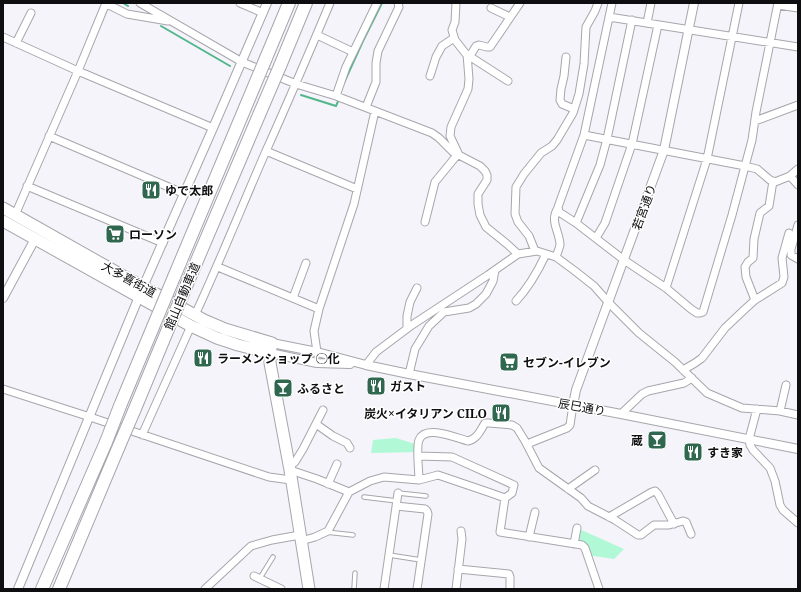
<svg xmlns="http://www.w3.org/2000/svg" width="801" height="592" font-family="'Noto Serif','Noto Sans JP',serif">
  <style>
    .green { fill: #b1f9d6 }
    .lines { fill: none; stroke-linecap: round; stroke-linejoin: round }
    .stream { stroke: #51b78b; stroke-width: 2 }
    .service-casing { stroke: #a7a6ac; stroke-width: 5.5 }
    .minor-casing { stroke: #a7a6ac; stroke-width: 9 }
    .tertiary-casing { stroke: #a7a6ac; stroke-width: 10 }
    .trunk-casing { stroke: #a7a6ac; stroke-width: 13 }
    .motorway-casing { stroke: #a7a6ac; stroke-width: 14 }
    .service { stroke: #fff; stroke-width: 3.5 }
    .minor { stroke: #fff; stroke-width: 7 }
    .tertiary { stroke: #fff; stroke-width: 8 }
    .trunk { stroke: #fff; stroke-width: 11 }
    .motorway { stroke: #fff; stroke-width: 12 }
    .motorway-bridge-casing { stroke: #a7a6ac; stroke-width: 14; stroke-linecap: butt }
    .motorway-bridge { stroke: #fff; stroke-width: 12 }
    .labels { text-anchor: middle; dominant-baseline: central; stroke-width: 3; stroke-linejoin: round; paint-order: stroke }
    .poi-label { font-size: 12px; font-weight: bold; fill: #0e0e10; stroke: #fff; text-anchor: start }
    .street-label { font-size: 12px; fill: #0e0e10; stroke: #fff }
  </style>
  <rect width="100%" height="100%" fill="#f4f4fa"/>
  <path class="green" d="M396,438L418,445V452L371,453L373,440Z
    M577,528L624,549L614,559L587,555L584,548L574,544Z"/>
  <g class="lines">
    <path class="stream" d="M123,3L128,6
      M161,26L230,66
      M343,85L363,41L382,3
      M301,95L336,106L339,99"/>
    <g class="service-casing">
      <path id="service" d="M398,493L426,496
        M364,497L397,501
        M326,532L353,535
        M389,555L421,560
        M260,578L273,557
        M354,589L355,573"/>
    </g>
    <g class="minor-casing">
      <path id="minor" d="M105,3L127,14L168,21
        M140,3L242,62L296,84L336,96L432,133L439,138L453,152L480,166L485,171L487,175V180L478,194V204L480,215L486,227L507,244L518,254
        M240,3L263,13
        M456,3L455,22L452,30L455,40L466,54L508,81
        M612,3L584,135L558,207L559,212L576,223L624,260L666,288L691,309L697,313H700L703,312L732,215L752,140L756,112L778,3
        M778,5L798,8
        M491,8L510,17
        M609,17L798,47
        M647,23L651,3
        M317,35L353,52
        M3,37L78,71L213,128
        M16,43L31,13
        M470,56L476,46L479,45L487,47H490L520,3
        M566,57L564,76L561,89L560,100L562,104L574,109
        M430,76L436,57L442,46L454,38
        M336,96L346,67L377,3
        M366,107L376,82V63L378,51L399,7L398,3
        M755,121L798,105
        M584,135L745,166L757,169L770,180L775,182L790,176L798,169
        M49,136L185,194
        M266,151L357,189
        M459,155L450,136L451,127L468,89L469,79L467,54
        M790,176L798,185
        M27,186L163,243
        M15,215L78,71L106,3
        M425,222L435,182L458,154
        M576,223L600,165L607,139L632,20
        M798,225L791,249V255L798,259
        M596,238L605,223L632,144L658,25
        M535,251L529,236L518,222L515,214L516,187L524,174L541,153L552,146L557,140L573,113L579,94L584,64L586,27L595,11L598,3
        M556,257C557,254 559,249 560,245C560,232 549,221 558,208
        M218,267L319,309
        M666,288L707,159L739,3
        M293,298L306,263
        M755,300L746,277L745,267L748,262L753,258L754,239L760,213L769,206L773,181
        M516,301C529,287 538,271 546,254
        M195,315C220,261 242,206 266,151C288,102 309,53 330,3
        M407,328V316L410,302L417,288
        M317,352L314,331L319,309L354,204L375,111
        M366,365L376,352L412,325L488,275L518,254L537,251L556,257L575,271L594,286L609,303L639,333L675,362L707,393L742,408L780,411L798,415
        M683,370L695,363L702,358L725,328L744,310L755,300L782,283L784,277L782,258L789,233
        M409,374L415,349L429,326L444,312L469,308L476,304L486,294L493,281L495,270
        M3,389L90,417L269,477L291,480
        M757,409L749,439L750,445L753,450L770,468L775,481L780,505L783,510L798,523
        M780,411L786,385
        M621,414L642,394L648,391L684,383L692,378
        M316,424L333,436L347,443L350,448
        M142,435L191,326
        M527,444L567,428L570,425L573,405
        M418,456L452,457L514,485L512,493L505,498
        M289,466L295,462L303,449L323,410
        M290,470L317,479L349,492L370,481L384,477L419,480L438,475L488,492L505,498L500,532L582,545L585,548L599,589
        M419,480C419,471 416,447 419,440C425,424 457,438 468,441C477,439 480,431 485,423H489L512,425L517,428L525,441L539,468L581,498L588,506L615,520L638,535H641L654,525H669L683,521L686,522L691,534
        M328,484L337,464
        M568,489L595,470
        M396,506L425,509L427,511L428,514L417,589
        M609,517L652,492L655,491L658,494L674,524
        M529,537L535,512
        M301,541L315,537L328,531L349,492
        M574,544L577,528
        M458,569L509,574L510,577V589
        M254,576L281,589
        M205,589L251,546L272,540L300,535
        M384,589L398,493
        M456,589L462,539L461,531"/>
    </g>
    <g class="tertiary-casing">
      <path id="tertiary" d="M3,298L35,239
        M272,343L317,352L366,365L409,374L621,414L798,449
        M270,353L317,363L350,364
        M573,405L576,390L664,150L694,3
        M18,589L143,287L213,128L267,3"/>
    </g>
    <g class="trunk-casing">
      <path id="trunk" d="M3,208L125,277L204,320L225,329L272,343L270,353V363L290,470L309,589
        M3,221L191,326L217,338L238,345L270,353"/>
    </g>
    <g class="motorway-casing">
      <path id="motorway" d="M266,58L289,3
        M280,66L306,3
        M174,277L245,108
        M187,284L259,115
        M120,406L153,327
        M134,411L168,329
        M42,589L106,442
        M59,589L119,446"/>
    </g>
    <use href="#service" class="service"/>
    <use href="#minor" class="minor"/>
    <use href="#tertiary" class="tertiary"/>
    <use href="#trunk" class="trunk"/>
    <use href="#motorway" class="motorway"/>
    <g class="motorway-bridge-casing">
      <path id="motorway-bridge" d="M245,108L266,58
        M259,115L280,66
        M153,327L174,277
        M168,329L187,284
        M106,442L120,406
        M119,446L134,411"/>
    </g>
    <use href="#motorway-bridge" class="motorway-bridge"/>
  </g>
  <defs>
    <g id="restaurant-square" transform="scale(1)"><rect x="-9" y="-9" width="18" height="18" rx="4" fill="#30684f" stroke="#fff"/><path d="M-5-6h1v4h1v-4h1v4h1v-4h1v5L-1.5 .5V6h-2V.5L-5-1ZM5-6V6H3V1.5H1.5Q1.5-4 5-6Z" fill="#fff"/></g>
    <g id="supermarket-square" transform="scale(1)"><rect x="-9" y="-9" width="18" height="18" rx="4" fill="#30684f" stroke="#fff"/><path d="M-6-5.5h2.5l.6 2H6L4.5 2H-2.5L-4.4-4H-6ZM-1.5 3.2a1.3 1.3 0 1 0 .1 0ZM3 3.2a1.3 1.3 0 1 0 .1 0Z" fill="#fff"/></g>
    <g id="bar-square" transform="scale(1)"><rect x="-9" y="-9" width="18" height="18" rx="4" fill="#30684f" stroke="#fff"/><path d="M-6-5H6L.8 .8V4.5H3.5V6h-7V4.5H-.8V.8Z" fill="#fff"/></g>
  </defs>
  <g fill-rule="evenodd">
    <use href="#restaurant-square" x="151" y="190"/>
    <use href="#supermarket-square" x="115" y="234"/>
    <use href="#restaurant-square" x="203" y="358"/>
    <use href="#supermarket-square" x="509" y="362"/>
    <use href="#restaurant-square" x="376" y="386"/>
    <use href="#bar-square" x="283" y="388"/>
    <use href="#restaurant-square" x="501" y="413"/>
    <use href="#bar-square" x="657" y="440"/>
    <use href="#restaurant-square" x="693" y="452"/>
  </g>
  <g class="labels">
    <g class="poi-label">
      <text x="165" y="190">ゆで太郎</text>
      <text x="129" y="234">ローソン</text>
      <text x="217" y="358">ラーメンショップ ◯化</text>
      <text x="523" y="362">セブン-イレブン</text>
      <text x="390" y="386">ガスト</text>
      <text x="297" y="388">ふるさと</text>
      <text x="487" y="413" text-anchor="end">炭火×イタリアン CILO</text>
      <text x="643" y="440" text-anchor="end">蔵</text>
      <text x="707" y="452">すき家</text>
    </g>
    <g class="street-label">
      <text transform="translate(644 207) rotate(-70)">若宮通り</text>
      <text transform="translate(129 279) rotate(29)">大多喜街道</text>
      <text transform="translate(182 296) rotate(-67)">館山自動車道</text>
      <text transform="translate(582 407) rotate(10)">辰巳通り</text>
    </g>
  </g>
  <rect width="801" height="592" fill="none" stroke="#0e0e10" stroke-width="8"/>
</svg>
